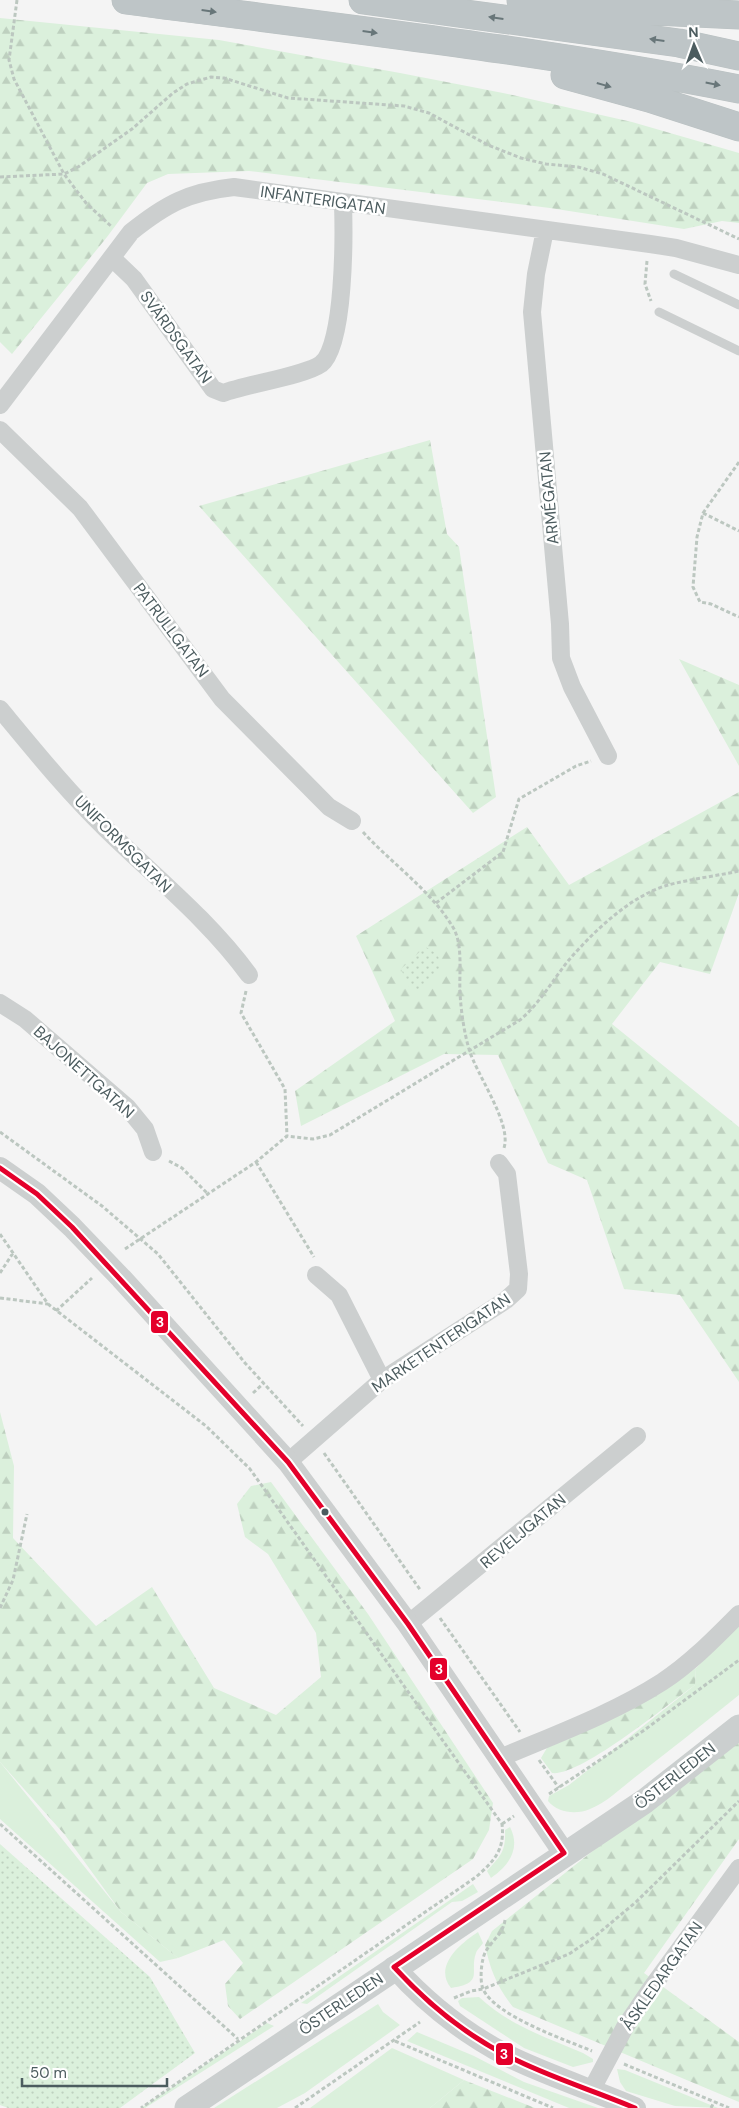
<svg xmlns="http://www.w3.org/2000/svg" width="739" height="2108" font-family="'DM Sans',sans-serif">
  <style>
    .grass { fill: #dbf0dc }
    .forest { fill: url(#forest-firs) }
    .park { fill: url(#park-dots) }
    .lines { fill: none; stroke-linecap: round; stroke-linejoin: round }
    .motorway-casing { stroke: #bac1c2; stroke-width: 29 }
    .path { stroke: #bcc7c0; stroke-width: 3; stroke-dasharray: 4 2.5; stroke-linecap: butt }
    .service { stroke: #cccfcf; stroke-width: 9 }
    .minor { stroke: #cccfcf; stroke-width: 18 }
    .tertiary { stroke: #cccfcf; stroke-width: 22 }
    .secondary { stroke: #cbcfcf; stroke-width: 25 }
    .motorway { stroke: #bec5c7; stroke-width: 28 }
    .bus-1-casing { stroke: #fff; stroke-width: 9 }
    .bus-1 { stroke: #e4002b; stroke-width: 5 }
    .oneway { fill: #687679 }
    .bus-dot { fill: #4c5c5f; stroke: #fff; stroke-width: 2 }
    .labels { text-anchor: middle; dominant-baseline: central; stroke-width: 5; stroke-linejoin: round; paint-order: stroke }
    .street-label { font-size: 16px; fill: #4c5c5f; stroke: #fff }
    .line-badge { stroke: #fff; stroke-width: 2 }
    .badge-label { font-size: 14px; text-anchor: middle; font-weight: bold; fill: #fff }
  </style>
  <defs>
    <pattern id="forest-firs" width="22" height="20" patternUnits="userSpaceOnUse" patternTransform="scale(1.25)"><rect width="22" height="20" fill="#dbf0dc"/><path d="M5 1l3.5 6h-7zM16 11l3.5 6h-7z" fill="#bed0bf"/></pattern>
    <pattern id="park-dots" width="8" height="8" patternUnits="userSpaceOnUse" patternTransform="scale(1.25)"><rect width="8" height="8" fill="#dbf0dc"/><path d="M2 2h.1M6 6h.1" fill="none" stroke="#bed0bf" stroke-width="1.8" stroke-linecap="round"/></pattern>
  </defs>
  <rect width="100%" height="100%" fill="#f4f4f4"/>
  <path class="grass" d="M739,1624V1695C704,1723 669,1751 634,1778C621,1788 606,1803 590,1809C576,1815 558,1813 548,1801L549,1796L569,1785L695,1685L696,1668Z
    M0,1762L121,1912L178,1958L160,1962L0,1819Z
    M510,1827C521,1848 509,1866 491,1878L487,1871C500,1856 506,1852 505,1830Z
    M473,1884L478,1892L462,1901L452,1902L307,2004L301,2003Z
    M478,1932L483,1943C481,1946 477,1950 476,1953C469,1972 485,1983 451,1988C433,1966 461,1943 478,1932Z
    M479,1997C509,2025 545,2037 583,2053L593,2059V2062L573,2067L524,2048L460,2006L458,2001L462,1998Z
    M378,2004L383,2012L400,2025L305,2093L277,2108H214Z
    M267,2023L274,2026L145,2108H141Z
    M417,2032L474,2056L524,2082L598,2108H569L407,2041Z
    M392,2048L464,2080L430,2108H310Z
    M617,2069L625,2070L718,2108L675,2106L626,2091L620,2082Z"/>
  <path class="forest" d="M0,18L219,40L400,73L503,93L632,122L739,153V223L722,221L684,229L550,208L249,171L168,174L147,183L107,237L12,354L0,342Z
    M430,440L447,534L459,547L496,797L473,813L199,506Z
    M679,659L739,685V766Z
    M739,792V893L710,974L660,962L612,1024L739,1127V1382L680,1295L624,1289L587,1180L548,1163L498,1055L444,1054L301,1126L295,1091L395,1021L356,936L527,827L569,885Z
    M0,1412L14,1466L13,1538L96,1626L152,1587L214,1688L276,1715L321,1677L316,1633L268,1554L245,1537L237,1504L251,1486L271,1482L368,1614L493,1803L489,1830L473,1859L240,2019L228,2006L225,1984L243,1963L224,1940L178,1958L121,1912L65,1835L0,1762Z
    M696,1668L695,1685C668,1704 580,1777 552,1773L541,1758L551,1741L640,1704Z
    M739,1735V1839L644,1973L739,2042V2102L513,2007C497,1987 490,1969 485,1945L492,1931Z
    M464,2080L535,2108H430Z"/>
  <path class="park" d="M425,947C435,951 441,957 442,969L419,990L409,987L401,969Z
    M0,1844L150,1977L195,2053L120,2108H8L0,2105Z"/>
  <g class="lines">
    <g class="motorway-casing">
      <path id="motorway" d="M126,0C330,27 536,49 739,89
        M363,0L679,43L739,56
        M521,0L611,9L739,15
        M565,75L649,98L739,127"/>
    </g>
    <path class="path" d="M17,0L9,60L14,79L64,174L86,203L112,227
      M0,177L64,174L78,167L132,129L173,93L187,84L211,77L224,78L288,98L404,106L429,113L488,145L521,158L546,164L578,167L603,174L739,239
      M647,261L645,284L651,301
      M739,462L703,513L697,537L693,587L700,602L711,604L739,617
      M703,513L739,531
      M363,832C392,864 432,891 454,929C463,947 459,973 460,993C461,1011 464,1032 469,1049C476,1074 512,1123 504,1148
      M436,903L503,852L519,799L576,766L591,761
      M246,991L241,1013L285,1089L287,1136
      M0,1132L102,1206L158,1254L245,1363L303,1426
      M169,1161L182,1168L209,1195
      M256,1162L314,1257
      M0,1234L48,1304L206,1426L250,1469L502,1824C505,1850 494,1861 476,1877L141,2108
      M125,1249L256,1162L287,1136L313,1139L330,1135L520,1020C540,1003 552,981 568,961C593,932 630,896 668,885C691,879 716,876 739,871
      M0,1273L13,1253
      M0,1298L48,1304
      M56,1311L92,1278
      M253,1393L264,1383
      M324,1453L421,1591
      M0,1608L13,1580L27,1514
      M440,1618L520,1732
      M539,1760L559,1788
      M549,1794L643,1731L739,1660
      M0,1824L238,2039
      M502,1824L514,1816
      M505,1920C503,1937 486,1943 483,1959C481,1966 480,1982 483,1989C495,2016 566,2040 592,2051
      M454,1998L471,1991L483,1989L569,1954L593,1938L636,1902L739,1801
      M395,2041L553,2108
      M624,2064L729,2108
      M295,2108L420,2022
      M711,2108L714,2102"/>
    <path class="service" d="M674,274L739,305
      M659,312L739,351"/>
    <path class="minor" d="M545,230L536,274L532,312L560,624L561,658L572,687L608,756
      M112,258L134,279L213,389L223,393C247,384 304,376 321,364C345,346 344,233 343,204
      M0,405L131,232C166,204 188,192 234,187L650,244L676,248L739,265
      M0,430L80,508L222,699L329,807L352,821
      M0,709C34,750 68,792 106,829C154,876 209,920 249,975
      M0,1003L25,1019L127,1107L145,1129L153,1152
      M316,1275L339,1295L382,1380
      M288,1462L382,1380L506,1300L518,1289L519,1274L507,1174L499,1163
      M408,1624L637,1436
      M500,1758C554,1735 612,1714 662,1682C691,1663 715,1638 739,1614
      M592,2089L625,2027L652,1987L739,1868"/>
    <path class="tertiary" d="M0,1168L37,1194L72,1227L121,1278L288,1462L408,1624L564,1853
      M394,1967C427,2004 464,2033 508,2056C549,2076 593,2090 635,2108"/>
    <path class="secondary" d="M187,2108L645,1801L739,1727"/>
    <use href="#motorway" class="motorway"/>
    <g class="bus-1-casing">
      <path id="bus-1" d="M0,1168L37,1194L72,1227L288,1462L408,1624L564,1853
        M394,1967C427,2003 464,2034 508,2056C548,2077 593,2090 635,2108
        M394,1967L564,1853"/>
    </g>
    <use href="#bus-1" class="bus-1"/>
  </g>
  <defs><path id="oneway-solid" d="M-6-.8H1V-3.2L6.5 0L1 3.2V.8H-6Z" transform="scale(1.25)"/></defs>
  <g class="oneway">
    <use href="#oneway-solid" transform="translate(209 11) rotate(8)"/>
    <use href="#oneway-solid" transform="translate(496 18) rotate(-172)"/>
    <use href="#oneway-solid" transform="translate(370 32) rotate(8)"/>
    <use href="#oneway-solid" transform="translate(657 40) rotate(-172)"/>
    <use href="#oneway-solid" transform="translate(713 84) rotate(11)"/>
    <use href="#oneway-solid" transform="translate(604 85) rotate(16)"/>
  </g>
  <circle class="bus-dot" cx="325" cy="1512" r="4.5"/>
  <g class="labels">
    <g class="street-label">
      <text transform="translate(323 200) rotate(8)">INFANTERIGATAN</text>
      <text transform="translate(176 337) rotate(54)">SVÄRDSGATAN</text>
      <text transform="translate(549 498) rotate(-95)">ARMÉGATAN</text>
      <text transform="translate(171 630) rotate(53)">PATRULLGATAN</text>
      <text transform="translate(123 844) rotate(45)">UNIFORMSGATAN</text>
      <text transform="translate(84 1072) rotate(42)">BAJONETTGATAN</text>
      <text transform="translate(441 1343) rotate(-34)">MARKETENTERIGATAN</text>
      <text transform="translate(523 1531) rotate(-40)">REVELJGATAN</text>
      <text transform="translate(675 1776) rotate(-38)">ÖSTERLEDEN</text>
      <text transform="translate(662 1976) rotate(-55)">ÅSKLEDARGATAN</text>
      <text transform="translate(341 2004) rotate(-34)">ÖSTERLEDEN</text>
    </g>
  </g>
  <g class="line-badge">
    <rect x="150" y="1310" width="19" height="24" rx="5" fill="#e4002b"/>
    <rect x="429" y="1657" width="19" height="24" rx="5" fill="#e4002b"/>
    <rect x="495" y="2042" width="19" height="24" rx="5" fill="#e4002b"/>
  </g>
  <g class="badge-label">
    <text x="160" y="1327">3</text>
    <text x="439" y="1674">3</text>
    <text x="504" y="2059">3</text>
  </g>
  <g transform="translate(694 45) rotate(358)" stroke="#ffffff" stroke-width="4" paint-order="stroke">
  <path d="M0-4L9 19L0 12L-9 19Z" fill="#4c5c5f"/>
  <text y="-8" font-size="14" font-weight="bold" text-anchor="middle" fill="#4c5c5f">N</text>
  </g>
  <path d="M22 2078v8h145v-8" fill="none" stroke="#4c5c5f" stroke-width="2.5"/>
  <text x="30" y="2078" font-size="15" fill="#4c5c5f" stroke="#ffffff" stroke-width="4" paint-order="stroke">50 m</text>
</svg>
